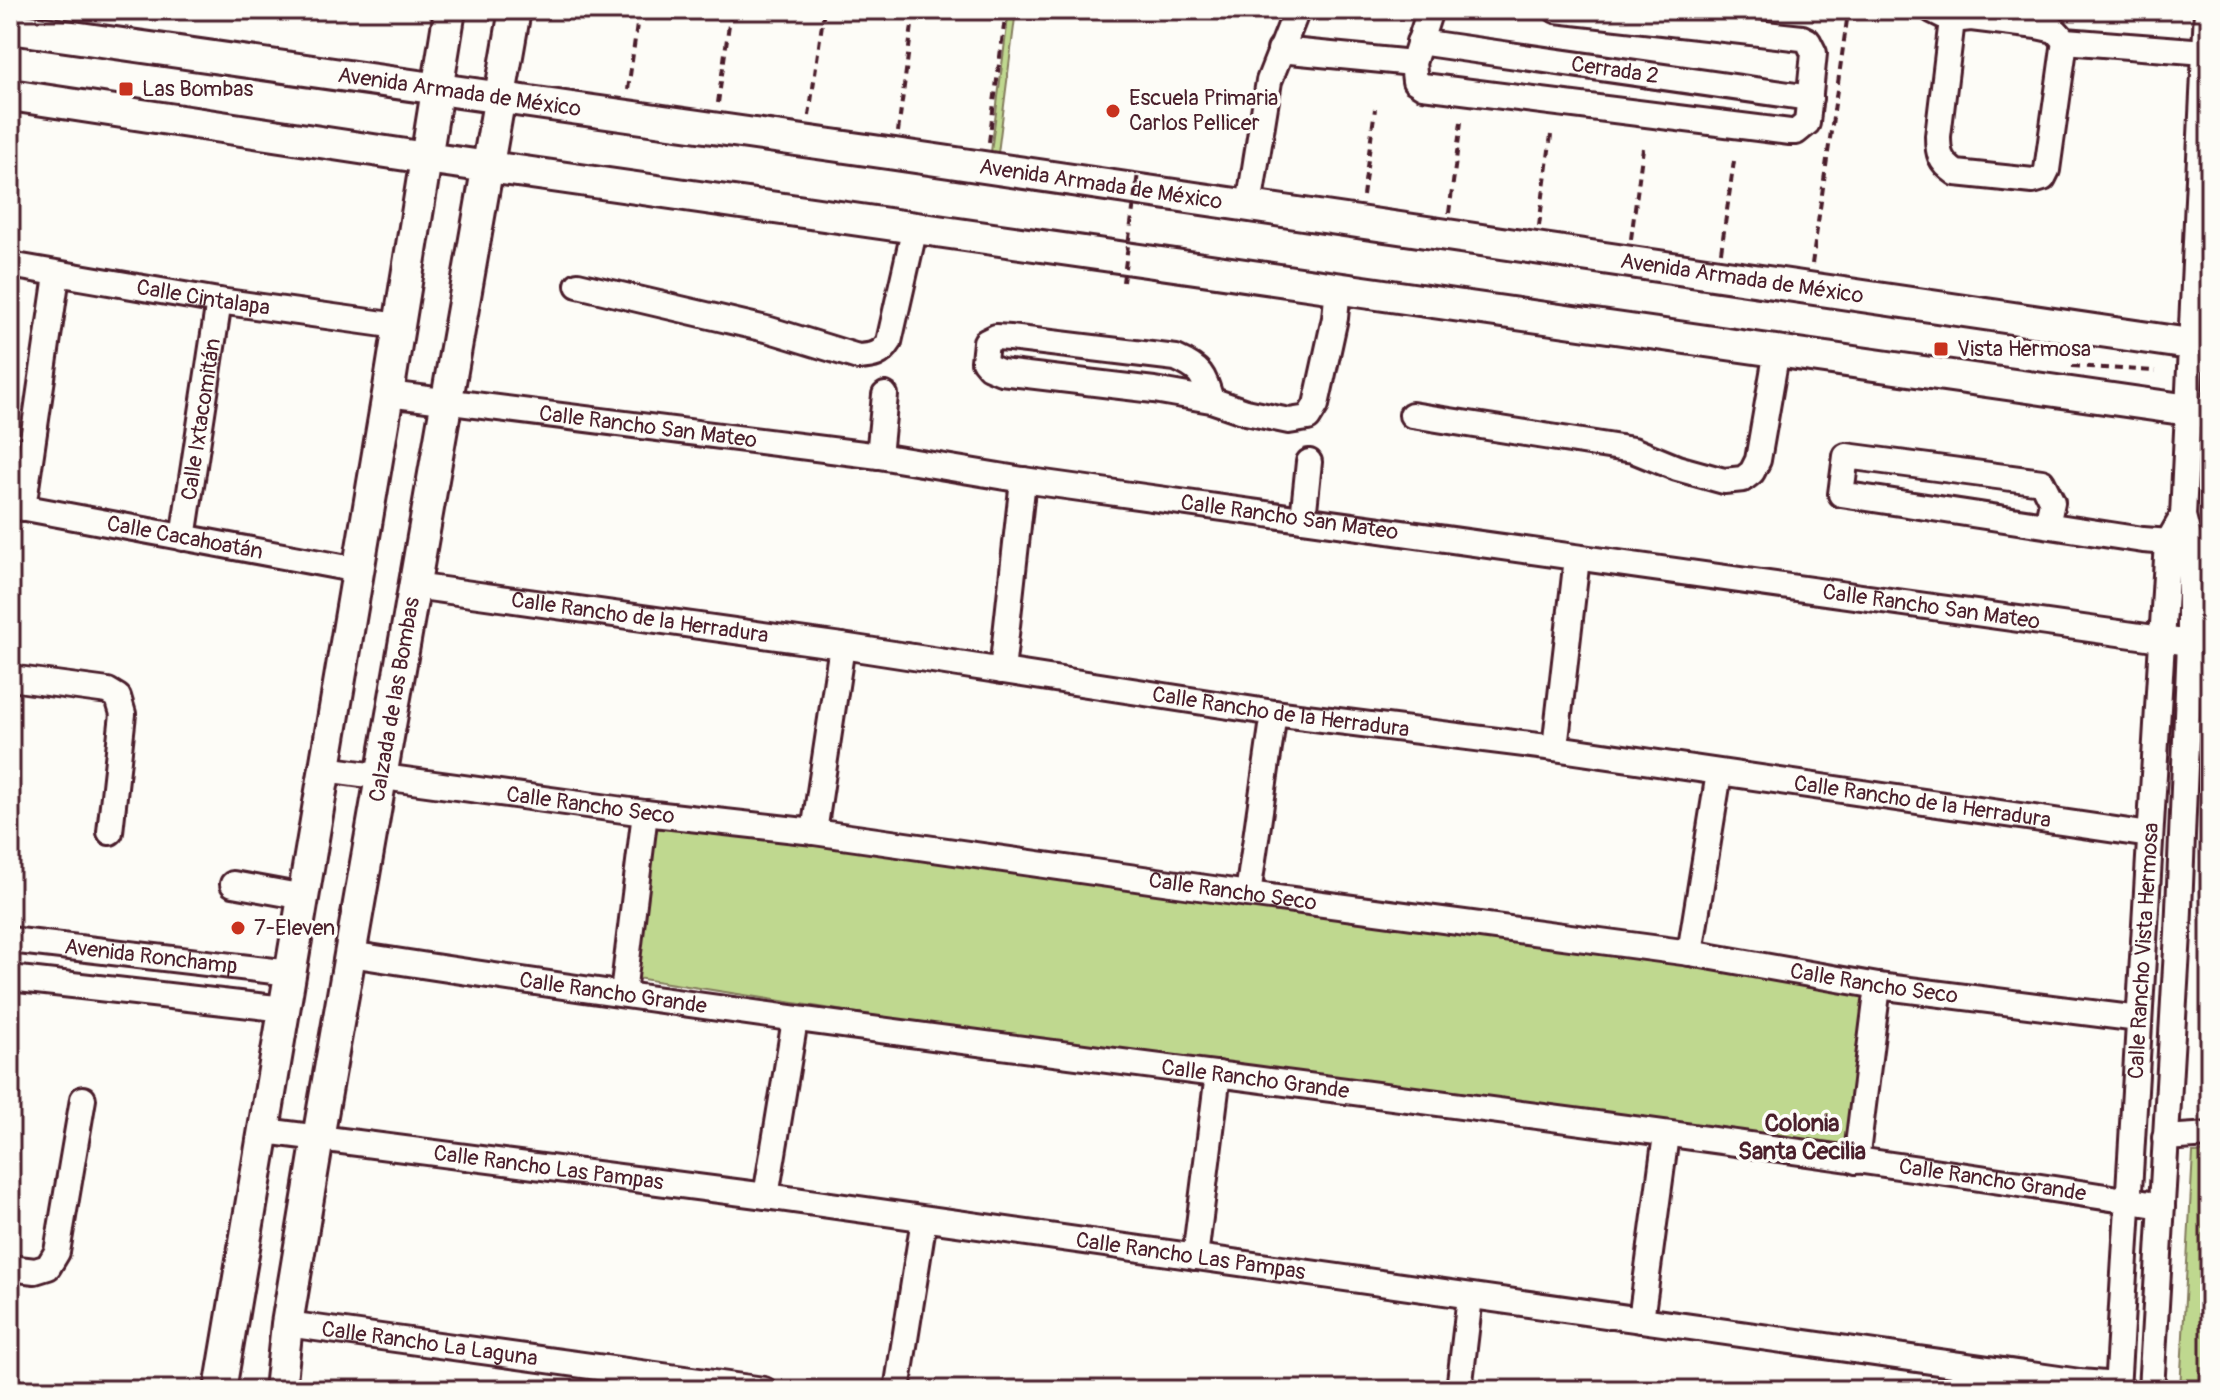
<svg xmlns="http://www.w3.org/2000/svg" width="2220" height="1400" font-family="Pangolin,sans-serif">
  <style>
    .green { fill: #bfd88f; stroke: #847c5d; stroke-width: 2 }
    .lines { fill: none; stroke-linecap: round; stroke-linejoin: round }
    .minor-casing { stroke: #4a1f2b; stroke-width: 30 }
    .major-casing { stroke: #4a1f2b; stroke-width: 36 }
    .path { stroke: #4a1f2b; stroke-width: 4; stroke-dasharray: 8 6; stroke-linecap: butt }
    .minor { stroke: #fdfcf7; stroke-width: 24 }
    .major { stroke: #fdfcf7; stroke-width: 30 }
    .path-bridge { stroke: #4a1f2b; stroke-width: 4; stroke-dasharray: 8 6; stroke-linecap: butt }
    .poi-dot { fill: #c8321e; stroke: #fdfcf7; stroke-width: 3 }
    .labels { text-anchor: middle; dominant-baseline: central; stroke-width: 7; stroke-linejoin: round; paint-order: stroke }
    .street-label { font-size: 22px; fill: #4a1f2b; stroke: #fdfcf7 }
    .poi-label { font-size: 22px; fill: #4a1f2b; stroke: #fdfcf7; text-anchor: start }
    .neighbourhood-label { font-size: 24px; font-weight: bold; fill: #4a1f2b; stroke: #fdfcf7 }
  </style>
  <rect width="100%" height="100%" fill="#fdfcf7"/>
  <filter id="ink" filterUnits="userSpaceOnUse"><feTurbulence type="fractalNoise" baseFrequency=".0125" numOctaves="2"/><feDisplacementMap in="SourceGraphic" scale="16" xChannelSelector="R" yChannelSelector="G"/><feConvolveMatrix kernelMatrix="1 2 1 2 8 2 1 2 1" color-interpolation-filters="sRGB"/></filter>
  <g filter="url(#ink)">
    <path class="green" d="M1009,10H1016L998,153L991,152Z
      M638,816L1876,987L1844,1149L1219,1070L617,975Z
      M2210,1152V1390H2180L2193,1153Z"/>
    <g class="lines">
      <g class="minor-casing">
        <g id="minor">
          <path d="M1430,10L1413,63L1415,81L1423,86L1790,132H1796L1807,123L1814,53L1808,41L1802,38L1556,10"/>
          <path d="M1932,10L1952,20L1971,18L2037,26L2055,30L2065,41L2205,52"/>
          <path d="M1952,20L1938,136C1938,154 1940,162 1956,173L2033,181L2043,178L2047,170L2065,41"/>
          <path id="s1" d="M1419,42L1810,98"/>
          <path d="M1280,50L1413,63"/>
          <path d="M1249,206L1269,81L1297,10"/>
          <path id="s2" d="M10,265L219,301L398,326"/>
          <path d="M578,285L770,330L858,357C873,356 881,355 889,342L915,227"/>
          <path id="s3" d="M388,394L879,456L1023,480L2190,643"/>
          <path d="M1211,400C1203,374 1201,369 1176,358L1010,338L996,337L986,342L984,361L989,367L1001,372L1154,390L1211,400L1246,412L1289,421L1308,418L1316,405L1335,318L1338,287"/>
          <path d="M1412,415L1633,450L1677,468L1724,481L1743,479L1752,472L1758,460L1777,350"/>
          <path d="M879,456L885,395"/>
          <path id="s4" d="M10,505L358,570"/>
          <path d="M23,508L57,275"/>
          <path d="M1303,519L1309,462"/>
          <path d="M2047,525L2052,502L2042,482L1846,456L1841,494L2143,540L2184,543"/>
          <path id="s5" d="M183,538L219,301"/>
          <path id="s6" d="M414,586L842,646L1274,713L1555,748L2150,835"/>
          <path d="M1002,671L1023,480"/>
          <path d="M10,678L108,691L118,697L123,714L110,832"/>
          <path d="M1555,748L1577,558"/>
          <path id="s7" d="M325,769L645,813L814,832L1248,894L1690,953L1878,986L2139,1019"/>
          <path d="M814,832L842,646"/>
          <path d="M233,884L304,897"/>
          <path d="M1248,894L1274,713"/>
          <path id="s8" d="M10,940L291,973"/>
          <path d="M1690,953L1719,773"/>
          <path id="s9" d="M350,954C952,1048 1559,1110 2162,1206"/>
          <path d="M10,978L285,1009"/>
          <path d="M623,993L645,813"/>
          <path id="s10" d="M265,1131L766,1196L2080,1382L2117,1385"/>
          <path d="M2165,1138L2210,1135"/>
          <path d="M1856,1161L1878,986"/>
          <path d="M766,1196L795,1020"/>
          <path d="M1195,1257L1218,1074"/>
          <path d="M10,1268L35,1271L48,1267L57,1252L83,1099"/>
          <path d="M1641,1320L1666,1135"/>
          <path id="s11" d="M287,1324L764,1390"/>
          <path d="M897,1390L924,1219"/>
          <path d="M1459,1390L1470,1297"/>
          <path id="s12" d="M2117,1390L2168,542L2183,516"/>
          <path d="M2151,1390L2178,933L2190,643V544L2183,516L2207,10"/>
        </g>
      </g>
      <g class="major-casing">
        <g id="major">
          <path id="s13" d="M10,28L895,154L2210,347"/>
          <path d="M10,95L426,158L2210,413"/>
          <path d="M220,1390L388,394L450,10"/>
          <path id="s14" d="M280,1390L287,1324L318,1138L515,10"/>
        </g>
      </g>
      <path class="path" d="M628,90L639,10
        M718,103L731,10
        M809,116L824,10
        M898,132L914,10
        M989,142L1006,10
        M1363,196L1375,109
        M1449,213L1461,122
        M1539,226L1551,135
        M1631,239L1643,148
        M1721,252L1734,161
        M1812,264L1848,13
        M2072,366L2156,371"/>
      <use href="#minor" class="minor"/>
      <use href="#major" class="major"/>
      <path class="path-bridge" d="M1123,282L1138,173"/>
    </g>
  </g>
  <g class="poi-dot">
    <rect x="118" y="81" width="16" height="16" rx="4"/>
    <circle cx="1113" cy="111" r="8"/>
    <rect x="1933" y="341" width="16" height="16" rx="4"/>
    <circle cx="238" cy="928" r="8"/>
  </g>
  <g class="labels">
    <g class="street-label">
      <text stroke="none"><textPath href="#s1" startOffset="198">Cerrada 2</textPath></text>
      <text stroke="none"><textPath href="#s13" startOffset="454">Avenida Armada de México</textPath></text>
      <text stroke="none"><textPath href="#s13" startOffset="1102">Avenida Armada de México</textPath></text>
      <text stroke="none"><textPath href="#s13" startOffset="1750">Avenida Armada de México</textPath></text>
      <text stroke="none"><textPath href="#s2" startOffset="196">Calle Cintalapa</textPath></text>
      <text stroke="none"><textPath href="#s5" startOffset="120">Calle Ixtacomitán</textPath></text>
      <text stroke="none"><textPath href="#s3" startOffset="262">Calle Rancho San Mateo</textPath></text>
      <text stroke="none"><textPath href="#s3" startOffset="910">Calle Rancho San Mateo</textPath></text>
      <text stroke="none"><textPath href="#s4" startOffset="178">Calle Cacahoatán</textPath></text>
      <text stroke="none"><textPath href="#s3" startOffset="1558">Calle Rancho San Mateo</textPath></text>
      <text stroke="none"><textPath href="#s6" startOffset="228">Calle Rancho de la Herradura</textPath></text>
      <text stroke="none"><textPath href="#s14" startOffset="700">Calzada de las Bombas</textPath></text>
      <text stroke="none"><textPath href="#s6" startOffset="876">Calle Rancho de la Herradura</textPath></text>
      <text stroke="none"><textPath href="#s6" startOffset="1524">Calle Rancho de la Herradura</textPath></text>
      <text stroke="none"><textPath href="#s7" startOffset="268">Calle Rancho Seco</textPath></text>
      <text stroke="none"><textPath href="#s7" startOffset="916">Calle Rancho Seco</textPath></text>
      <text stroke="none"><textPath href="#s12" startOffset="440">Calle Rancho Vista Hermosa</textPath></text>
      <text stroke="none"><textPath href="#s8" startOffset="142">Avenida Ronchamp</textPath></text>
      <text stroke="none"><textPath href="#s7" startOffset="1564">Calle Rancho Seco</textPath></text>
      <text stroke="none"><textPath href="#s9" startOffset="266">Calle Rancho Grande</textPath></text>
      <text stroke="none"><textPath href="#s9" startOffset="914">Calle Rancho Grande</textPath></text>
      <text stroke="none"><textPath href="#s10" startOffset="286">Calle Rancho Las Pampas</textPath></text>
      <text stroke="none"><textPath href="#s9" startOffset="1658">Calle Rancho Grande</textPath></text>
      <text stroke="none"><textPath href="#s10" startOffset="934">Calle Rancho Las Pampas</textPath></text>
      <text stroke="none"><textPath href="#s11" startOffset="144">Calle Rancho La Laguna</textPath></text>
    </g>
    <g class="poi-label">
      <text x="142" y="89">Las Bombas</text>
      <text x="1129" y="98">Escuela Primaria<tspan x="1129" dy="25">Carlos Pellicer</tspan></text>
      <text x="1957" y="349">Vista Hermosa</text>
      <text x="254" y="928">7-Eleven</text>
    </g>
    <g class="neighbourhood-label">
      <text x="1802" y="1123">Colonia<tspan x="1802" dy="28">Santa Cecilia</tspan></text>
    </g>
  </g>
  <rect width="2220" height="1400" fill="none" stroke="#fdfcf7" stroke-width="40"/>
  <rect x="20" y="20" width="2180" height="1360" fill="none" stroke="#4a1f2b" stroke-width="3" filter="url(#ink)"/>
</svg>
